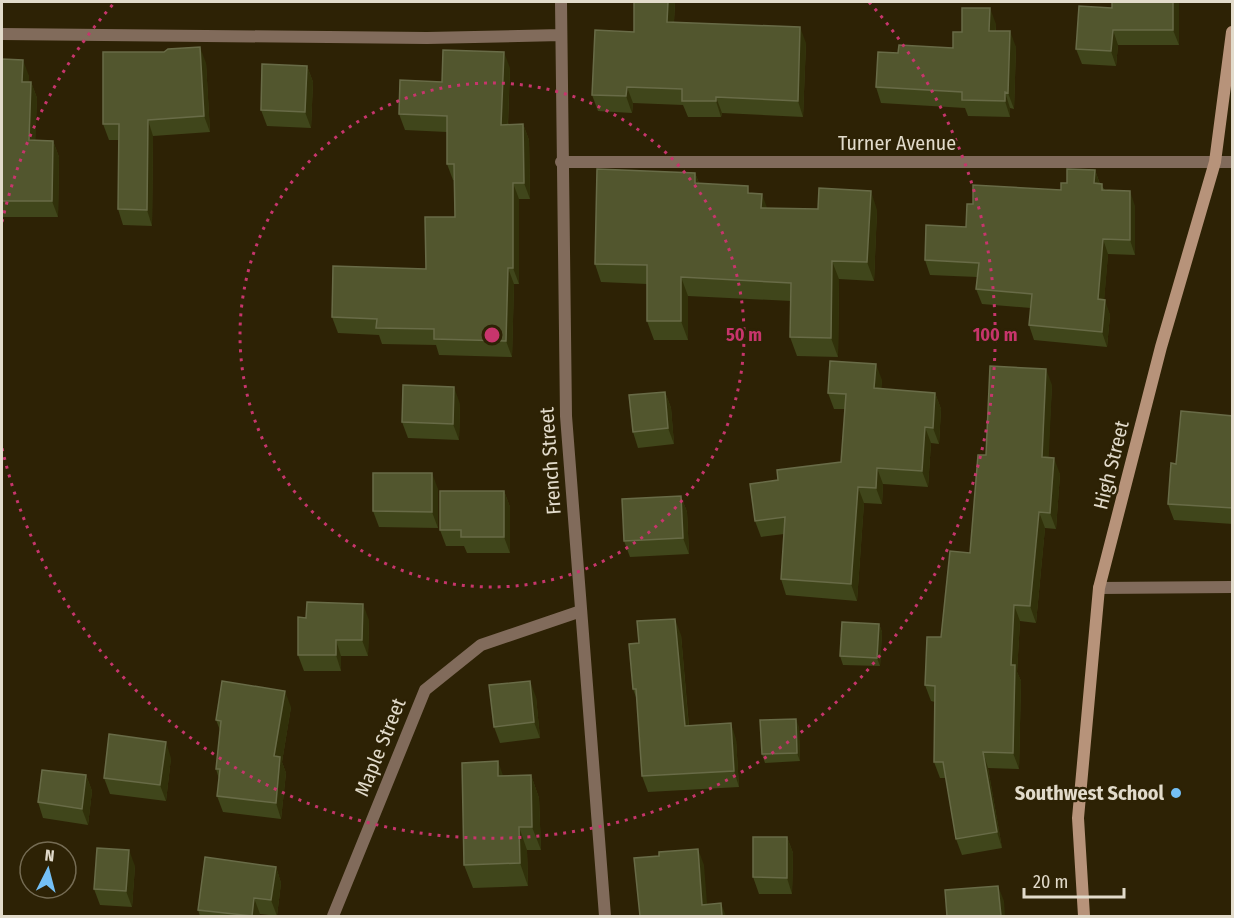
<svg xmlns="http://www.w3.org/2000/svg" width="1234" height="918" font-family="'Fira Sans Condensed',sans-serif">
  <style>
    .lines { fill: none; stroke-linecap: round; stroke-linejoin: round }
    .street { stroke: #816b5b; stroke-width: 12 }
    .secondary { stroke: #b7937a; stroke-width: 12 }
    .wall { fill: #40461b }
    .shaded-wall { fill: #31310a }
    .building { fill: #52562e; stroke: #686b47; stroke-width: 1.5 }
    .ring { fill: none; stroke: #c7356c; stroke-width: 3; stroke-dasharray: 3 6 }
    .poi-dot { fill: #74c0f6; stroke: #2d2205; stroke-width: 2 }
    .labels { text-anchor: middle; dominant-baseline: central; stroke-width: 4.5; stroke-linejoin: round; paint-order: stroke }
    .street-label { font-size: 20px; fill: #e2dbcb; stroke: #2d2205 }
    .poi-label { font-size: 20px; font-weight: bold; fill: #e2dbcb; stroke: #2d2205; text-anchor: end }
    .centre { fill: #c7356c; stroke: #2d2205; stroke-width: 3 }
    .ring-label { font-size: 18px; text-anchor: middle; font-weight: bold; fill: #c7356c; stroke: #2d2205; stroke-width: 4.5; stroke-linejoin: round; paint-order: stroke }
  </style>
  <rect width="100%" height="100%" fill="#2d2205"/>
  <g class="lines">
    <path class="street" d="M561,2L566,416L605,916
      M2,34L427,38L561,35
      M561,162H1232
      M1099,588L1232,587
      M333,916L425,690L481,645L581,611"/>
    <path class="secondary" d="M1084,916L1078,818L1099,588L1161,347L1215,162L1232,32"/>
  </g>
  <path class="wall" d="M634,2H675L674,22L806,43L803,117L722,113L721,117H688L683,105L633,103L632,113L598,111L592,95L634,32Z
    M1112,2H1179V45H1118L1116,66L1082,64L1076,49L1112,8Z
    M996,24V31L1016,47L1014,109L1010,108V117L968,116L965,108L881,103L876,87L898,53L953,48L962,32Z
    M2,59L29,76L28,82H31L37,98L35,140L53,141L59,157L58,217H2Z
    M206,63L210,132L153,136L152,226L123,225L118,209L119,140H109L103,124Z
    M307,66L313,82L311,128L267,126L261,110Z
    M510,68L508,125L523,124L529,140L530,199H519V284H514L512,357L439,355L436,345L382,344L379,335L338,333L332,317L426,269L455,217L454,180H453L447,164V132L405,130L399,114L442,82Z
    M1095,170L1100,184L1105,190L1135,206V255L1108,254L1104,300L1110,315L1107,347L1034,340L1029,325L1031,308L982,304L976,289L977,277L930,275L925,260L966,227L973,204L1061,190L1067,183Z
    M695,173L699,183L750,193L767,208L877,210L874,281L839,279L838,357L797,356L790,337L791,301L688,296V340H654L647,321V284L601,282L595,264Z
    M882,380L881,389L935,393L941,409L939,444L931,443L928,487L883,484L882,504L864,503L857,601L786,595L781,579L784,534L761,537L755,521L778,480L841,462L845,409H834L828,393Z
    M1052,385L1048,458L1060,474L1056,529L1045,528L1036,623L1020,621L1017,672L1021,681L1019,769L988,768L1002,848L962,855L956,839L946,778H940L934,762L935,702L931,701L925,685L970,553L986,455Z
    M665,392L671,408L674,444L638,448L633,432Z
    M460,404L459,440L408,438L402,422Z
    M1233,416V524L1174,520L1168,504Z
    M438,489V528L379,527L373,511Z
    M504,491L510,507V553H467L464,546H446L440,530Z
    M681,496L687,512L689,554L630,557L624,541Z
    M369,620L368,656H341V671H304L298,655Z
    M879,624L882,632L880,666L843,665L840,656Z
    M681,635L689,726L736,739L739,787L648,792L642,776L637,700L633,689Z
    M536,697L540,738L500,743L494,727Z
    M291,707L282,762L286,773L281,819L223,812L217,796L219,779L216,769L220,730L216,720Z
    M799,727L800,761L765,763L762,754Z
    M171,758L166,801L110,794L104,778Z
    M86,775L92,791L88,825L43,818L38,802Z
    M531,775L539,798L541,850H527L528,886L473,888L464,865L503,776Z
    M787,837L793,853L792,894H759L753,877Z
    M135,866L132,907L100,905L94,889Z
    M276,867L281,883L277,916L260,914V916H200L198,910Z"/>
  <path class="shaded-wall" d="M668,2H675L673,38L667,22Z
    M1173,2H1179V45L1173,30Z
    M990,8L996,24L995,47L989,31Z
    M800,27L806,43L803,117L798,101Z
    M1113,30L1118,45L1116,66L1111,51Z
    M1010,31L1016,47L1014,109L1008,93Z
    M200,47L206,63L210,132L204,116Z
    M504,52L510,68L507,141L501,125Z
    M23,60L29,76L28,98L22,82Z
    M307,66L313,82L311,128L305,112Z
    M31,82L37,98L35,156L29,140Z
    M627,87L633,103L632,113L626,96Z
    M1005,92L1010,108V117L1005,101Z
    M716,97L722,113L721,117L716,101Z
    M148,120L153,136L152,226L147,210Z
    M523,124L529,140L530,199L524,183Z
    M53,141L59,157L58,217L52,201Z
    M1095,170L1100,185L1094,183Z
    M695,173L702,191L695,183Z
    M513,183L519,199V284L513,268Z
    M871,191L877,210L874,281L867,262Z
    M1130,191L1135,206V255L1130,240Z
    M762,194L769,213L761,208Z
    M1103,239L1108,254L1103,314L1098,299Z
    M832,261L839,279L838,357L831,338Z
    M508,268L514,284L512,357L506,341Z
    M681,277L688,296V340L681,321Z
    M1105,300L1110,315L1107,347L1102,332Z
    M876,364L882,380L880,404L874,388Z
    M1046,369L1052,385L1048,474L1042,457Z
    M454,387L460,404L459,440L453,424Z
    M665,392L671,408L674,444L668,428Z
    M935,393L941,409L939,444L933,428Z
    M925,427L931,443L928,487L922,471Z
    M1054,458L1060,474L1056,529L1050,513Z
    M877,468L883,484L882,504L876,488Z
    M432,473L438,489V528L432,512Z
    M858,487L864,503L857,601L851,584Z
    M504,491L510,507V553L504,537Z
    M681,496L687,512L689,554L683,538Z
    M1039,512L1045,528L1036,623L1030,606Z
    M363,604L369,620L368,656L362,640Z
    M1014,605L1020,621L1017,672L1021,681L1019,769L1013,753L1011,665Z
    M675,619L681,635L690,742L685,726Z
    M879,624L882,632L880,666L877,658Z
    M336,640L341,656V671L336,655Z
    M530,681L536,697L540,738L534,722Z
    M285,691L291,707L282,762L286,773L281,819L276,803L274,756Z
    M796,719L799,727L800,761L797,753Z
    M731,723L736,739L739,787L734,771Z
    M166,742L171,758L166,801L160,785Z
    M983,752L988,768L1002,848L997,832Z
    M498,761L506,784L498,776Z
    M86,775L92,791L88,825L82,809Z
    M531,775L539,798L541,850L532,827Z
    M519,827L527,850L528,886L520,863Z
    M787,837L793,853L792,894L787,878Z
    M698,849L704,865L708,916L702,905Z
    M129,850L135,866L132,907L126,891Z
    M276,867L281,883L277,916L271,900Z
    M998,886L1004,901L1005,916H1001Z
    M254,898L260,914V916H252Z
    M721,903L726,916H722Z"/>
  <path class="building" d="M634,2H668L667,22L800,27L798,101L716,97V101H682V89L627,87L626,96L592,95L595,30L634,32Z
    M1112,2H1173V30H1113L1111,51L1076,49L1079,6L1112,8Z
    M962,8H990L989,31H1010L1008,93L1005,92V101L962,100V92L876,87L878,52L898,53L899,45L953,48V32H962Z
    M200,47L204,116L148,120L147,210L118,209L119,124H103V52H164L168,49Z
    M443,50L504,52L501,125L523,124L524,183H513V268H508L506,341L434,339V329L376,328L377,319L332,317L333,266L426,269L425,217H455L454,164H447V116L399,114L400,80L442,82Z
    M2,59L23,60L22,82H31L29,140L53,141L52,201H2Z
    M262,64L307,66L305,112L261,110Z
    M597,169L695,173V183L748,186V193L762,194L761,208L818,209L819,188L871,191L867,262L832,261L831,338L790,337L791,283L681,277V321H647V265L595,264Z
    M1067,169L1095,170L1094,183L1102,184V190L1130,191V240L1103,239L1098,299L1105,300L1102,332L1029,325L1032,294L976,289L979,263L925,260L926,225L966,227L967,204H973V185L1061,190V183H1067Z
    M830,361L876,364L874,388L935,393L933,428L925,427L922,471L877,468L876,488L858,487L851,584L781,579L785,517L755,521L750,484L778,480L777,470L841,462L846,394L828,393Z
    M990,366L1046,369L1042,457L1054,458L1050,513L1039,512L1030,606L1014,605L1011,665H1015L1013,753L983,752L997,832L956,839L943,762H934L935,686L925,685L927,637H941L950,551L970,553L978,455H986Z
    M403,385L454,387L453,424L402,422Z
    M665,392L668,428L633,432L629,395Z
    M1181,411L1233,416V508L1168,504L1171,463L1176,464Z
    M373,473H432V512L373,511Z
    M440,491H504V537H461V530H440Z
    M681,496L683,538L624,541L622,499Z
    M307,602L363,604L362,640H336V655H298V617L306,618Z
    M675,619L685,726L731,723L734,771L642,776L636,689H633L629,644L639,643L637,621Z
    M842,622L879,624L877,658L840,656Z
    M222,681L285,691L274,756L280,757L276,803L217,796L220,769H216L221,721L216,720Z
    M530,681L534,722L494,727L489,685Z
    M796,719L797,753L762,754L760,720Z
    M109,734L166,742L160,785L104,778Z
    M498,761V776L531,775L532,827H519L520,863L464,865L462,763Z
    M42,770L86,775L82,809L38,802Z
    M753,837H787V878L753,877Z
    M97,848L129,850L126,891L94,889Z
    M698,849L702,905L721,903L722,916H640L634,858L659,856V852Z
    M205,857L276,867L271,900L254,898L252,916L198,910Z
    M998,886L1001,916H947L945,890Z"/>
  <g class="ring">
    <circle cx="492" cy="335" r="252"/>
    <path d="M2 222A503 503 0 0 1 115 2M869 2A503 503 0 1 1 2 448"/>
  </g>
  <circle class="poi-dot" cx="1176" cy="793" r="6"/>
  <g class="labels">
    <g class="street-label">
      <text x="897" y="143">Turner Avenue</text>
      <text transform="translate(550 461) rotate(-94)">French Street</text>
      <text transform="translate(1111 465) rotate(-76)">High Street</text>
      <text transform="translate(380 747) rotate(-68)">Maple Street</text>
    </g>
    <g class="poi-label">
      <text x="1164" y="793">Southwest School</text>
    </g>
  </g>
  <circle cx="492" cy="335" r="9" class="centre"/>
  <g class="ring-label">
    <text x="744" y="341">50 m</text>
    <text x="995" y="341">100 m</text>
  </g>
  <rect width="1234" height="918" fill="none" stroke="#e2dbcb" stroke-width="6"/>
  <g transform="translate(48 870) rotate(6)"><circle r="28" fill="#2d2205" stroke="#756c54" stroke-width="1.5"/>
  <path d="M0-4.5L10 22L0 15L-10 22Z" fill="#74c0f6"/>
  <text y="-9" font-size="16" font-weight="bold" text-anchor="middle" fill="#e2dbcb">N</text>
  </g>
  <path d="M1024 888v9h100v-9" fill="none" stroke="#e2dbcb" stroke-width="3"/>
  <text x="1033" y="888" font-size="18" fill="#e2dbcb" stroke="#2d2205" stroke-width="4.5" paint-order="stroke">20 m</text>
</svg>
